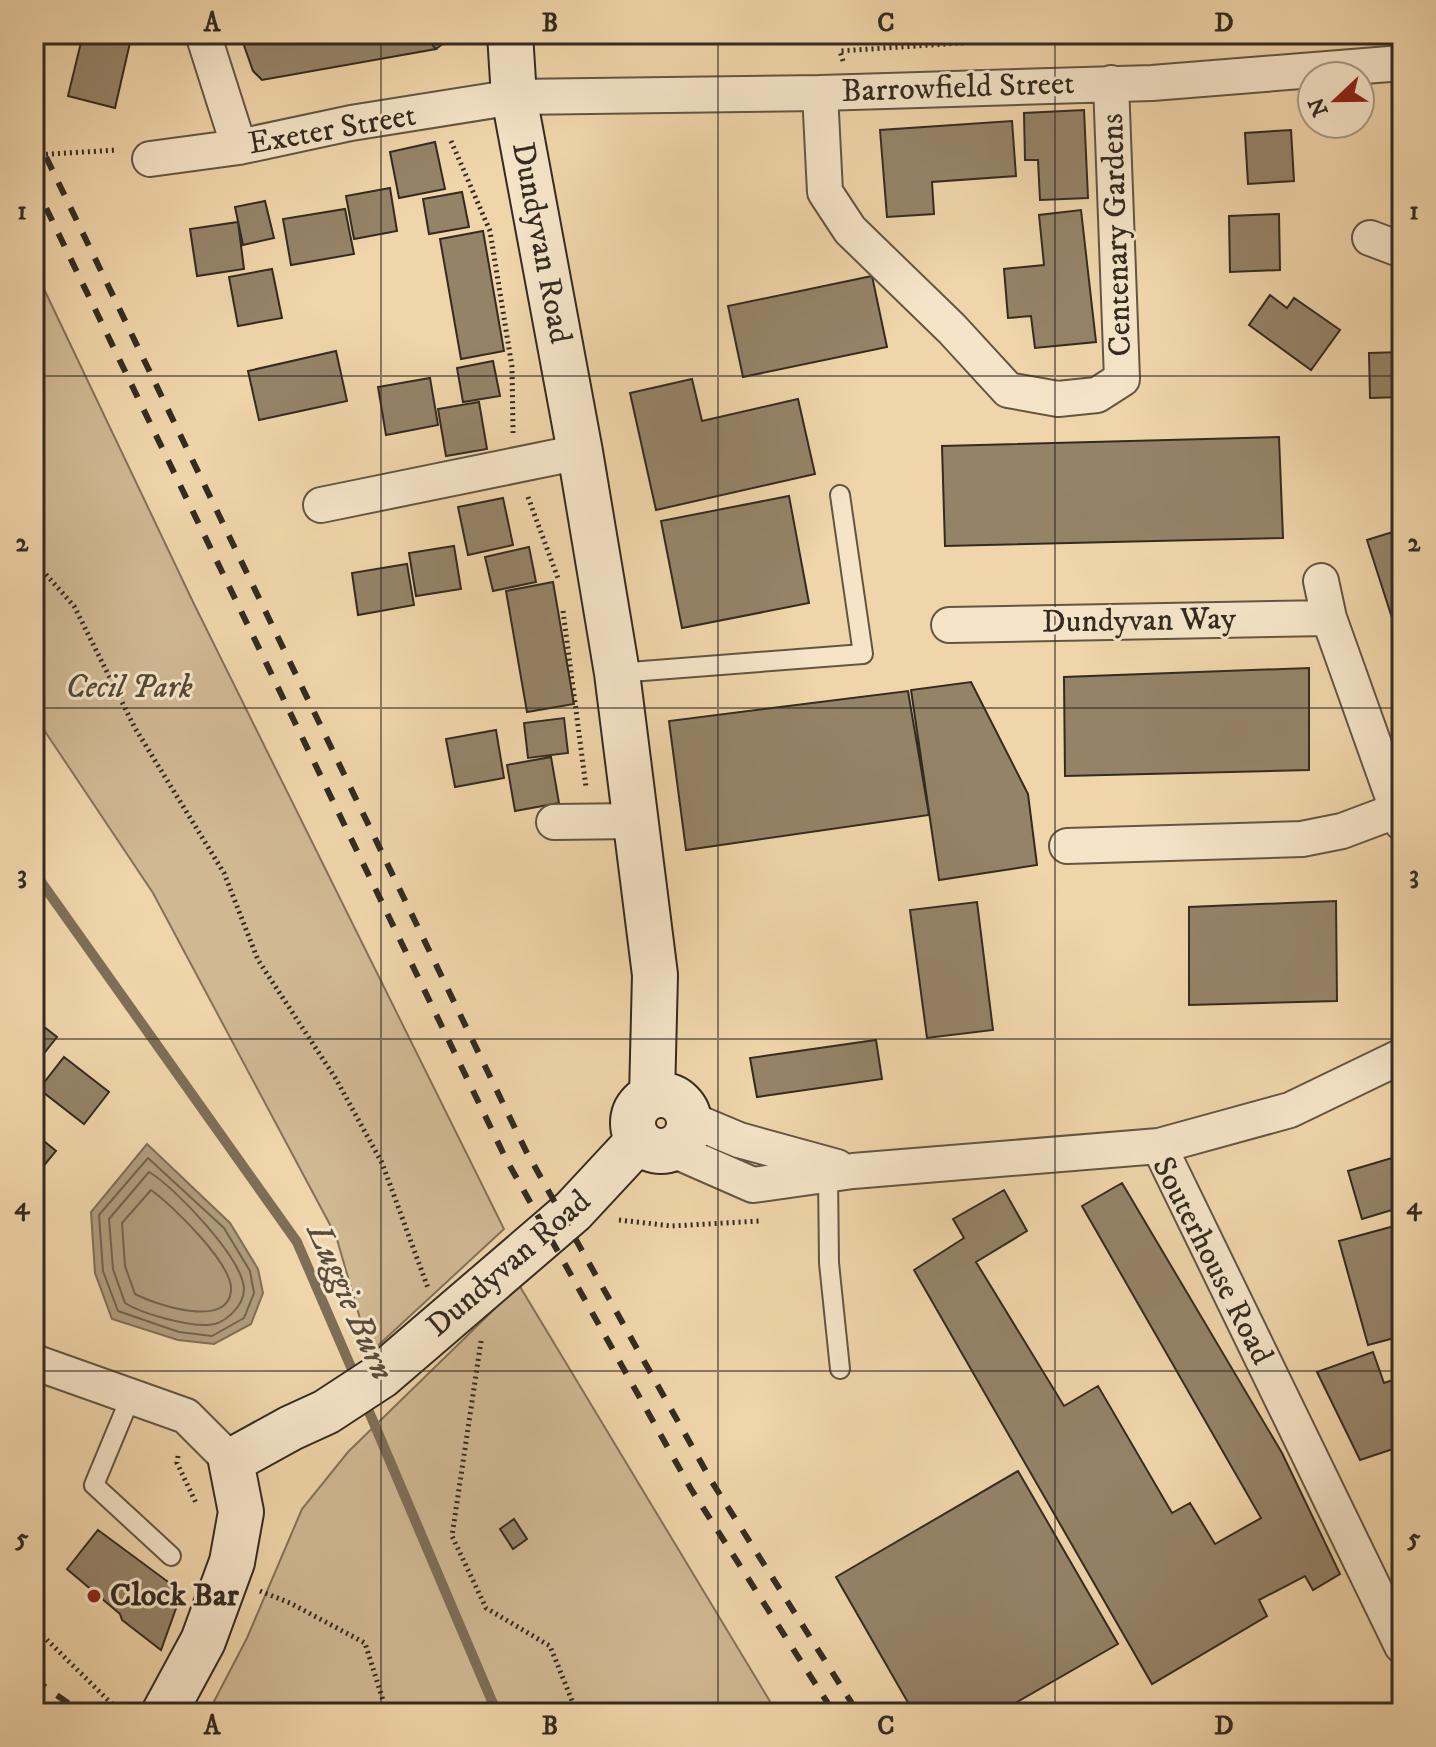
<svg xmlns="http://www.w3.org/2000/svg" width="1436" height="1747" font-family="'IM FELL DW Pica',serif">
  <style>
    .green { fill: #d0b893; stroke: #82725a; stroke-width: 2 }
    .water { fill: #b09b7b; stroke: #7e6e57; stroke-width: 2 }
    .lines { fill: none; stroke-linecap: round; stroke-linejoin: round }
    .shore { stroke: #72634e; stroke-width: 2 }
    .stream { stroke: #7e6e57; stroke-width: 10 }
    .building { fill: #958368; stroke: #332b21; stroke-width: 2 }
    .lane-casing { stroke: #625643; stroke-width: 22 }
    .street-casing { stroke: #625643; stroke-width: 38 }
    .secondary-casing { stroke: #332b21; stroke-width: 48 }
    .path { stroke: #332b21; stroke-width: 5; stroke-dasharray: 2 4; stroke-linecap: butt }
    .lane { stroke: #f5e4c8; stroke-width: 18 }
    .street { stroke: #f5e4c8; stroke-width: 34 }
    .secondary { stroke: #f5e4c8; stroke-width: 44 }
    .rail { stroke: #332b21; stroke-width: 6; stroke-dasharray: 14 14; stroke-linecap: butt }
    .grid { fill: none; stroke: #332b21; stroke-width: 2; stroke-opacity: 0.55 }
    .poi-dot { fill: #8f2418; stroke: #f5e4c8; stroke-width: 3 }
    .labels { text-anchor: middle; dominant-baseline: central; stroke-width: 6; stroke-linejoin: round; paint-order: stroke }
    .street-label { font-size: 32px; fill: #332b21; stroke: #f5e4c8 }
    .park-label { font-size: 32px; font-style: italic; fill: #524738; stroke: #f5e4c8 }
    .poi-label { font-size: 32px; font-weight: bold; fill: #332b21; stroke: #f5e4c8; text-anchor: start }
    .water-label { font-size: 34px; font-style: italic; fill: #584d3c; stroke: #f5e4c8 }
    .neatline { fill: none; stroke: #332b21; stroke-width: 3 }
    .grid-label { font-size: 26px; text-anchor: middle; font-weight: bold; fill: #332b21 }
  </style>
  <rect width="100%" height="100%" fill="#f0d5aa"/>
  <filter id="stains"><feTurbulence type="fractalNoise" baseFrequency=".0025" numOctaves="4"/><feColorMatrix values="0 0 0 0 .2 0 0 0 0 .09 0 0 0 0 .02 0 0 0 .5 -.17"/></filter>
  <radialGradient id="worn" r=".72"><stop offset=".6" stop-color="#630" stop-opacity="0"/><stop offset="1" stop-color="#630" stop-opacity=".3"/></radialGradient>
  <path class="green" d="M34,268L194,604L504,1229L370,1353L336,1236L153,893L34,715Z
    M519,1285L777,1713H208L247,1638L302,1509L348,1452Z"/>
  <path class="water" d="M147,1144L230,1223L258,1269L263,1293L251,1324L214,1344L178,1340L112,1319L95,1273L91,1212Z"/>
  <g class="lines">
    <path class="shore" d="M148,1158L224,1228L250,1271L254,1293L244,1318L212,1336L179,1332L118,1311L103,1271L99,1215Z
      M149,1172C175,1187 243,1259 244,1289C244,1306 224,1325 208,1325C187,1326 142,1314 125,1303L113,1269L109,1219Z
      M151,1190C171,1204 233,1264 231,1290C229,1330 154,1304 135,1294L125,1266L122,1223Z"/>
    <path class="stream" d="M34,872L297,1242L357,1381
      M364,1400L497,1713"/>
  </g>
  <path class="building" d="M83,34H132L115,108L68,96Z
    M240,34H423L436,49L262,80L253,71Z
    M423,34H445L444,43L436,49Z
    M1084,110L1088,198L1040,200L1038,160H1025L1024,113Z
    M1012,121L1016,176L932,182L934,214L887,217L880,130Z
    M1291,130L1294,181L1248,184L1245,133Z
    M435,142L445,189L399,198L390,152Z
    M390,188L397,231L354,239L346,196Z
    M462,192L469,227L429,234L423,199Z
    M265,201L274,238L243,245L235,207Z
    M345,209L354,254L291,265L283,219Z
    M1081,210L1096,342L1035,348L1031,316L1008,318L1004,269L1044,265L1039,215Z
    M1279,214L1280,270L1230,272L1229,216Z
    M238,222L244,269L197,276L190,229Z
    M483,231L504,351L461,359L440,239Z
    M272,269L282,318L238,326L229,277Z
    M872,276L887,347L743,377L728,306Z
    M1270,295L1287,308L1294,298L1340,330L1311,370L1249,325Z
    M336,351L347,401L259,420L248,371Z
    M1402,352V397L1370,398L1369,353Z
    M493,361L500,396L463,402L457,368Z
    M430,378L438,425L386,435L378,387Z
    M692,379L702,421L798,399L815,474L656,510L630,393Z
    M479,402L487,449L446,456L438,409Z
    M1279,437L1283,538L945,546L942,446Z
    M789,496L809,603L682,628L661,521Z
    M503,498L513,545L468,555L458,507Z
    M1402,529V649L1367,540Z
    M454,546L461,589L416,596L409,553Z
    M529,547L536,582L493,591L485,557Z
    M407,564L414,605L358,615L352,573Z
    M553,582L574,704L527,712L506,591Z
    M1309,668V770L1065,776L1064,677Z
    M971,682L1028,794L1037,865L939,880L911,690Z
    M908,691L929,815L686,850L669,721Z
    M564,718L568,753L528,758L524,723Z
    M496,730L504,778L455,787L446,739Z
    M551,757L559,803L515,811L507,765Z
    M1336,901L1337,1001L1189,1005V907Z
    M977,902L993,1030L927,1038L910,910Z
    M34,1019L57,1037L34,1066Z
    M876,1040L882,1079L757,1097L750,1058Z
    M64,1057L109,1092L84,1124L39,1089Z
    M34,1133L56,1151L37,1174L34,1172Z
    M1402,1155V1207L1362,1219L1348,1171Z
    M1122,1183L1282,1453L1340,1574L1313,1590L1305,1576L1259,1600L1267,1616L1152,1684L914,1270L964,1238L953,1219L1004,1190L1027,1231L976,1262L1064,1406L1098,1386L1172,1513L1190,1503L1215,1544L1261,1518L1082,1206Z
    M1398,1225L1402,1237V1336L1368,1345L1339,1241Z
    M1373,1352L1384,1383L1402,1377V1446L1360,1460L1317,1372Z
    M1018,1471L1118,1644L998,1713H914L836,1577Z
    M514,1519L527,1539L513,1549L500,1529Z
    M98,1530L175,1587L179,1600L161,1650L122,1620L120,1614L67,1569Z"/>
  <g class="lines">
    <g class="lane-casing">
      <path id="lane" d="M617,673L863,654L840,495
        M828,1175L829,1263L840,1369
        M131,1396L94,1485L171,1556"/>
    </g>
    <g class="street-casing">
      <path id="street" d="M203,34L239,147
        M820,93L825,192L850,230L952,329L1008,390L1058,399L1097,395L1122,379L1111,83
        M150,159L239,147L351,123L514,97L820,93L1152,83L1402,63
        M1370,238L1402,250
        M321,505L580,452
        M1321,581L1329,618L1402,823
        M949,625L1329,618
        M554,822L635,821
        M1067,846L1302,839L1342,831L1398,810
        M689,1119L739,1140L837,1167
        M1159,1146L1402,1646
        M671,1149L753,1185L853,1171L1159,1146L1290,1110L1402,1056
        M34,1362L186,1416L231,1461"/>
    </g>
    <g class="secondary-casing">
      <path id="secondary" d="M510,34L514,97L580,452L617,673L655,975L652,1096
        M633 1123a28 28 0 1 1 56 0a28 28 0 1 1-56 0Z
        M164,1713L203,1641L232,1562L241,1512L231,1461L291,1428L326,1412L381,1376L573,1211L639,1140"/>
    </g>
    <path class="path" d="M843,61L840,51L1021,39L1142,40L1250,34
      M451,141L490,231L512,367L513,433
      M34,155L117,150
      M528,497L559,581
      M34,561L74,606L135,728L224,873L258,960L336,1079L382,1163L428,1288
      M563,611L586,787
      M619,1220L672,1226L760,1221
      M481,1341L452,1536L486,1608L550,1646L577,1713
      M178,1456L177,1463L197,1505
      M260,1591L290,1603L365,1643L387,1713
      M34,1627L121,1713"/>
    <use href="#lane" class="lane"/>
    <use href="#street" class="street"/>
    <use href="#secondary" class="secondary"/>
    <path class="rail" d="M34,132L526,1151L712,1482L858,1713
      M34,183L506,1159L691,1489L834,1713
      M34,1679L82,1713
      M34,1704L47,1713"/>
  </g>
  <path class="grid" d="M381,34V1713M718,34V1713M1055,34V1713M34,376H1402M34,708H1402M34,1039H1402M34,1371H1402"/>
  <circle class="poi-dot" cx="94" cy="1596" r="8"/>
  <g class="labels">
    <g class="street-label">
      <text transform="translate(958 88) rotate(-2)">Barrowfield Street</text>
      <text transform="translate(332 130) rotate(-10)">Exeter Street</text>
      <text transform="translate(1117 235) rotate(-92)">Centenary Gardens</text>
      <text transform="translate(541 243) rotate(79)">Dundyvan Road</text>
      <text transform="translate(1139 621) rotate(-1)">Dundyvan Way</text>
      <text transform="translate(1212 1261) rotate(63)">Souterhouse Road</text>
      <text transform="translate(509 1264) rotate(-41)">Dundyvan Road</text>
    </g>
    <g class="park-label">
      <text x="129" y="688">Cecil Park</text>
    </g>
    <g class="poi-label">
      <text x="110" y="1596">Clock Bar</text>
    </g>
    <g class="water-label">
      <text transform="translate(350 1302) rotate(66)">Luggie Burn</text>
    </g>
  </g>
  <rect width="1436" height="1747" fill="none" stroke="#f0d5aa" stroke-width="88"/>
  <g transform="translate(1336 100) rotate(248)"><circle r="38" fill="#f5e4c8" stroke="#a79a85" stroke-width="2"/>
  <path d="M0-6L14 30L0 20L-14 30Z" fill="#8f2418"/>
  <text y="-12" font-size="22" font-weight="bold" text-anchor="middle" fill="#332b21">N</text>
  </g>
  <rect x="44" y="44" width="1348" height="1659" class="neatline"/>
  <g class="grid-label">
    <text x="212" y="31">A</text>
    <text x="550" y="31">B</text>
    <text x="886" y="31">C</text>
    <text x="1224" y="31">D</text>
    <text x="22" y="219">1</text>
    <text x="1414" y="219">1</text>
    <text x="22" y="551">2</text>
    <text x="1414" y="551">2</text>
    <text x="22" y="883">3</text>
    <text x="1414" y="883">3</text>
    <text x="22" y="1214">4</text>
    <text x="1414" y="1214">4</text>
    <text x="22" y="1546">5</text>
    <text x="1414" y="1546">5</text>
    <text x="212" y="1734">A</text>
    <text x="550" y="1734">B</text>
    <text x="886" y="1734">C</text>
    <text x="1224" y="1734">D</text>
  </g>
  <rect width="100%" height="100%" filter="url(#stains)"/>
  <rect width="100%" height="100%" fill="url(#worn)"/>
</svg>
